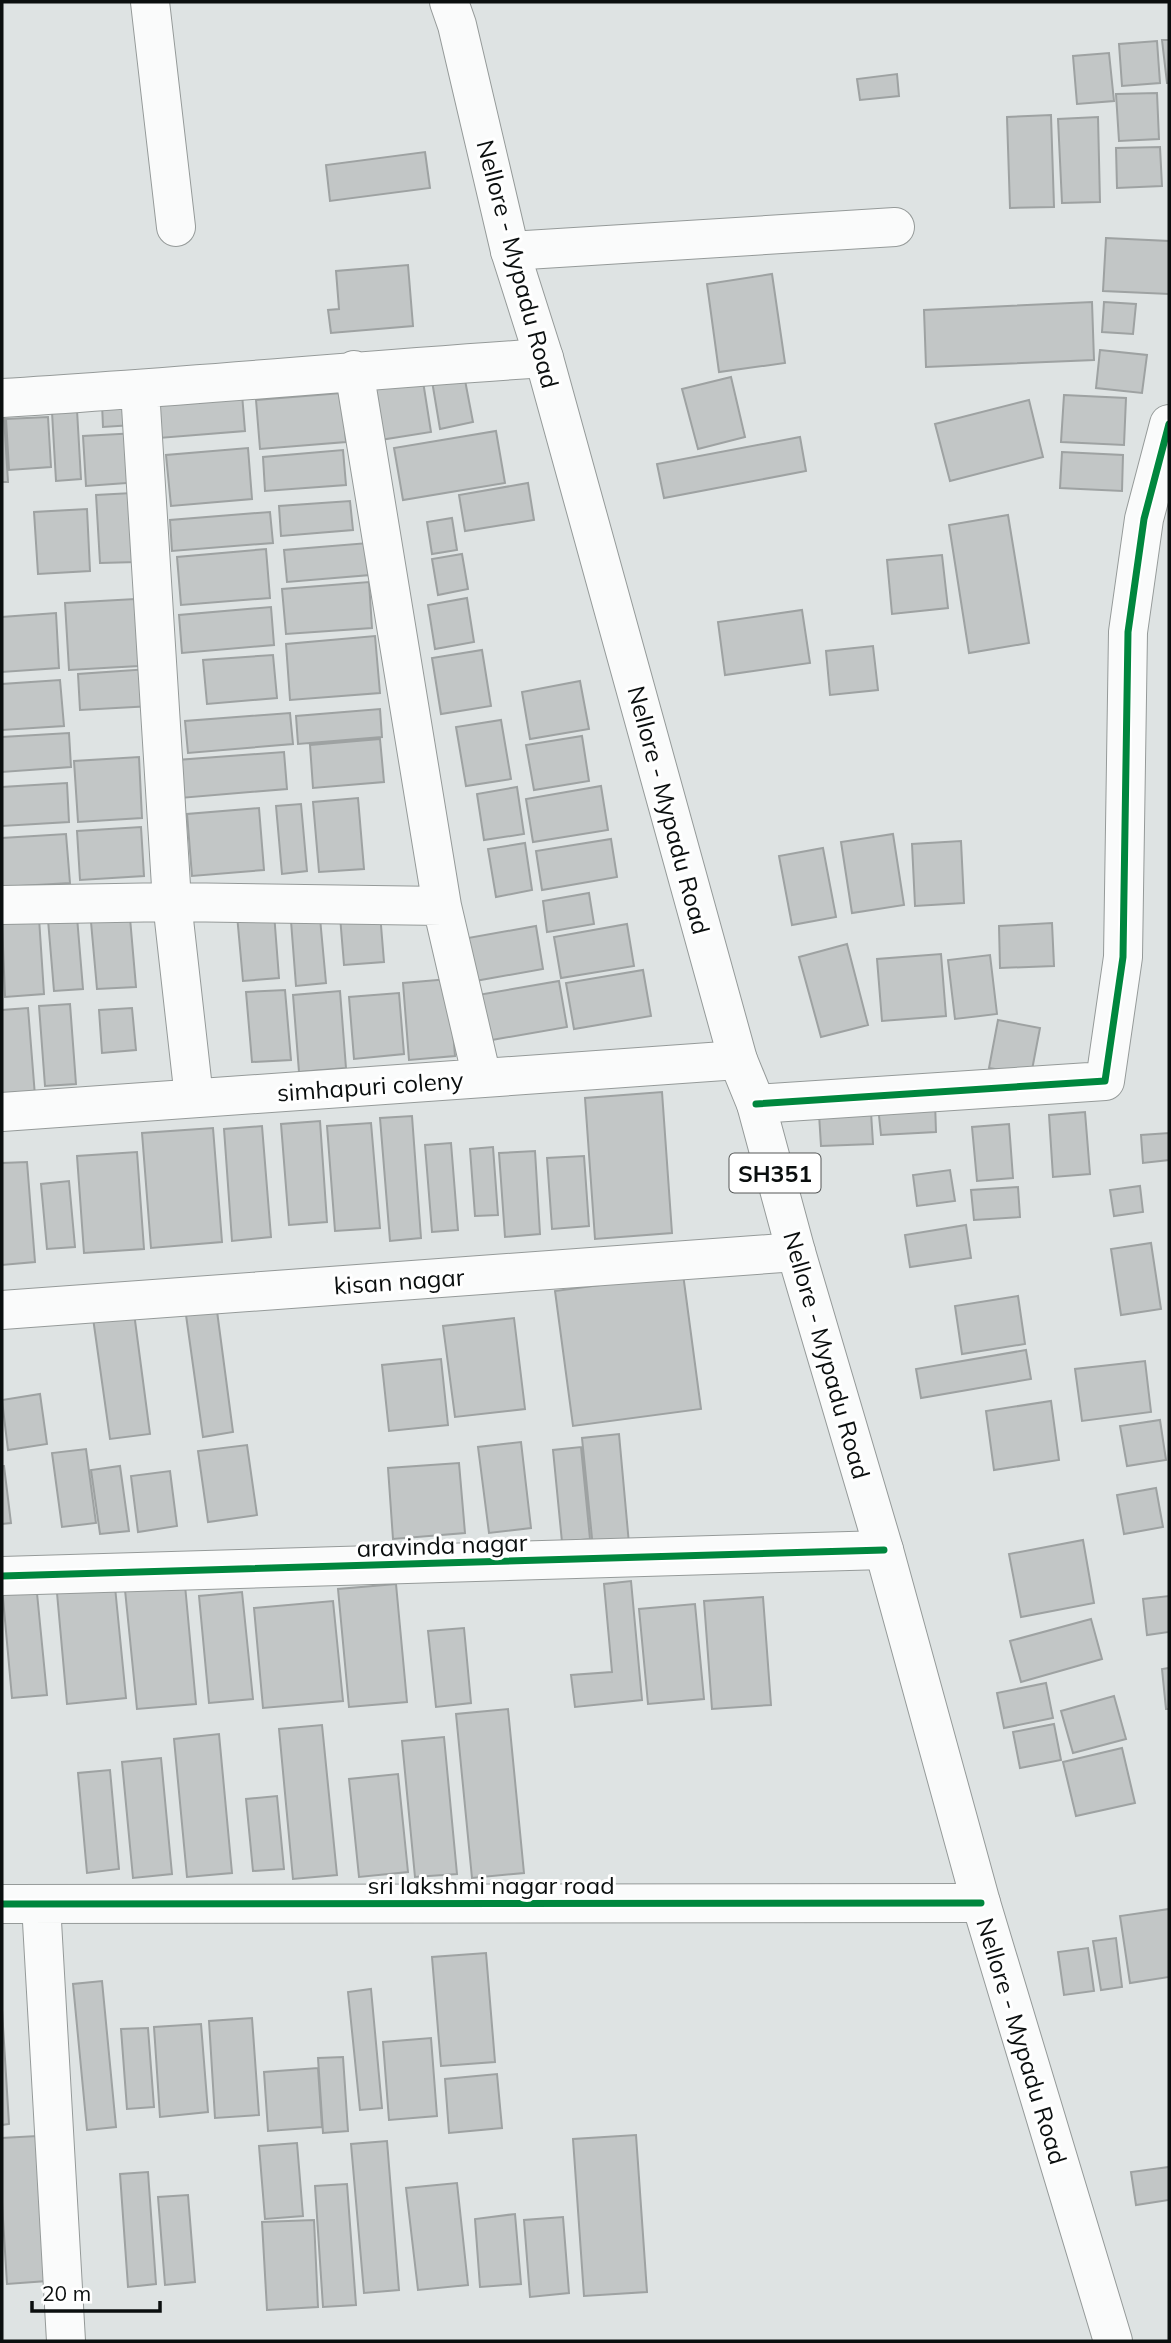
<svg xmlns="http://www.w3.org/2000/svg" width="1171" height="2343" font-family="Mulish,sans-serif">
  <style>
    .building { fill: #c2c6c6; stroke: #9ea2a2; stroke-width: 2 }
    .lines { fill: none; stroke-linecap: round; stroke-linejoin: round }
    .minor-casing { stroke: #959a99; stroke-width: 40 }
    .major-casing { stroke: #959a99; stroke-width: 40 }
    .minor { stroke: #fafbfb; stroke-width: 38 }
    .major { stroke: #fafbfb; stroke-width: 38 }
    .cycleway-casing { stroke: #fff; stroke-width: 11 }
    .cycleway { stroke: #00873e; stroke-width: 7 }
    .labels { text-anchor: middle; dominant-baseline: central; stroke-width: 6; stroke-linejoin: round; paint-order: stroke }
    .shield { fill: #fff; stroke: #545757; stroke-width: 2 }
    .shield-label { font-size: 23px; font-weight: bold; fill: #0b0f0f }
    .street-label { font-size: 24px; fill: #0b0f0f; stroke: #fff }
  </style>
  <rect width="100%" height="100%" fill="#dee3e3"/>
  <path class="building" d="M1162,40H1169V83H1167Z
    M1157,41L1160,83L1122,86L1119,44Z
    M1109,53L1114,101L1077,104L1073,56Z
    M897,74L899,96L860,100L857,79Z
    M1157,93L1159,139L1119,141L1116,94Z
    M1051,115L1054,207L1010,208L1007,117Z
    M1098,117L1100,202L1062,203L1058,119Z
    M1160,147L1162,186L1117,188L1116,148Z
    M425,152L430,188L330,201L326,165Z
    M1106,238L1169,241V294L1103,291Z
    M408,265L413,326L331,333L328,310L339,309L336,271Z
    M772,274L785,363L719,372L707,284Z
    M1092,302L1094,360L926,367L924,310Z
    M1104,302L1136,304L1133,334L1102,332Z
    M1100,350L1147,355L1142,393L1096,388Z
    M422,375L431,432L380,440L371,384Z
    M464,375L473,422L440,429L432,381Z
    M731,377L745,437L698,449L682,389Z
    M342,393L346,442L260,449L256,400Z
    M242,394L245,431L159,438L156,401Z
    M1064,395L1126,398L1124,445L1061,442Z
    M1029,400L1043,457L950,481L935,424Z
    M131,401L133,425L103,427L102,404Z
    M77,410L81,479L56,481L52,412Z
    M2,417H4L8,482H2Z
    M48,417L51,467L9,470L6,419Z
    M496,431L505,483L403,500L394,448Z
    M137,433L140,482L86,486L83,436Z
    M800,437L806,471L664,498L657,464Z
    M248,448L252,499L171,506L166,455Z
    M343,450L346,485L265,491L263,457Z
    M1062,452L1123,455L1122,491L1060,488Z
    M528,483L534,520L465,531L459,495Z
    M132,493L137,562L100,563L96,495Z
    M350,501L353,530L281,536L279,506Z
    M87,509L90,571L38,574L34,512Z
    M270,512L273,543L172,551L170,520Z
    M1008,515L1029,643L969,653L949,525Z
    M452,518L457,550L432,554L427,522Z
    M368,543L370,575L287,582L284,550Z
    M266,549L270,598L181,605L177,557Z
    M462,554L468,589L438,595L432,559Z
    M942,555L948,608L892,614L887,560Z
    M369,582L372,628L286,634L282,589Z
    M467,598L474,642L435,649L428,605Z
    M135,599L139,666L69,670L65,603Z
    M271,607L274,645L182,653L179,615Z
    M802,610L810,663L725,675L718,622Z
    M56,613L59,668L2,672V617Z
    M375,636L380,693L290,700L286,644Z
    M873,646L878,690L830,695L826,651Z
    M482,650L491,706L441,714L432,658Z
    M273,655L277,698L207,704L203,660Z
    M149,669L152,706L80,710L78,674Z
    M60,680L64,726L2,730V684Z
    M580,681L589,729L530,739L522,692Z
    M380,709L382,737L298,744L296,716Z
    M290,713L293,744L188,753L185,721Z
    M501,720L511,779L466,786L456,727Z
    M69,733L71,767L2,772V737Z
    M582,736L589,781L534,790L526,745Z
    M380,739L384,782L313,788L310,745Z
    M284,752L287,789L180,798L177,760Z
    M139,757L142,818L78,822L74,761Z
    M67,783L69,822L2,826V787Z
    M601,786L608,830L533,842L526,799Z
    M517,787L524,834L484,840L477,794Z
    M358,798L364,869L319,872L313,802Z
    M301,804L307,871L282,874L276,806Z
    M259,808L264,870L192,876L187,814Z
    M141,827L144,876L80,880L77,831Z
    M66,834L70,883L2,887V838Z
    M893,834L904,905L852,913L841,842Z
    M611,839L617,877L542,890L536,851Z
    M961,841L964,903L915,906L912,844Z
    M525,843L532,890L496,897L488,849Z
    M823,848L836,917L792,925L779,856Z
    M589,893L594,924L547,932L543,901Z
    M274,913L279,978L243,981L237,915Z
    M380,913L384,962L344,965L340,916Z
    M77,917L83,989L54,991L48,920Z
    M39,918L44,994L5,997L2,921Z
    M130,918L136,987L97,989L91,922Z
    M320,918L326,983L296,986L291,921Z
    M1052,923L1054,966L1000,968L999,926Z
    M627,924L634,966L561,978L554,937Z
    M536,926L543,969L475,981L468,938Z
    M847,944L868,1025L821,1037L799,957Z
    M941,954L946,1016L882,1021L877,959Z
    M990,955L997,1014L955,1019L948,960Z
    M643,970L651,1016L574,1029L566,983Z
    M449,979L455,1056L409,1060L403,983Z
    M559,981L567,1027L486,1041L478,995Z
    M285,990L291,1060L252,1062L246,992Z
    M340,991L346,1068L299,1072L293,995Z
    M399,993L404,1054L354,1059L349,997Z
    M70,1004L76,1084L45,1086L39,1006Z
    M28,1008L35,1096L2,1099V1010Z
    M132,1008L136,1050L102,1053L99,1010Z
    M998,1020L1040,1028L1031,1075L989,1068Z
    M662,1092L672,1233L595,1239L585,1098Z
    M935,1102L936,1132L881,1135L878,1106Z
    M871,1112L873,1144L821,1146L819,1114Z
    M1085,1112L1090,1174L1053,1177L1049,1115Z
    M412,1116L421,1238L390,1241L380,1118Z
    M320,1121L327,1222L289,1225L281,1124Z
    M371,1123L380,1228L335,1231L327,1126Z
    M1009,1124L1013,1178L977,1181L972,1127Z
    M262,1126L271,1237L232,1241L224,1129Z
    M213,1128L222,1242L151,1248L142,1133Z
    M1169,1133V1160L1143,1163L1141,1135Z
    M451,1143L458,1230L432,1232L425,1145Z
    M493,1147L498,1215L475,1216L470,1149Z
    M535,1151L540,1234L505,1237L499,1153Z
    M137,1152L144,1249L84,1253L77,1156Z
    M584,1156L589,1226L552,1229L547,1158Z
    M27,1162L35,1262L2,1265V1163Z
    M950,1170L955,1201L917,1206L913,1175Z
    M69,1181L75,1247L47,1249L41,1184Z
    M1140,1186L1143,1212L1114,1216L1110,1190Z
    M1018,1187L1020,1217L974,1220L971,1190Z
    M966,1225L971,1258L910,1267L905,1235Z
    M1151,1243L1161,1309L1121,1315L1111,1249Z
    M683,1274L701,1409L573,1426L555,1291Z
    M1018,1296L1025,1344L962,1354L955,1306Z
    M217,1311L233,1432L203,1437L186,1315Z
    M134,1313L150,1434L110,1439L93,1318Z
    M514,1318L525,1409L455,1417L443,1326Z
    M1026,1350L1031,1379L921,1398L916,1369Z
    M441,1359L448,1425L389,1431L382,1365Z
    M1145,1361L1151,1412L1082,1421L1075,1369Z
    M40,1394L47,1444L8,1450L2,1400Z
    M1051,1401L1059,1460L994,1470L986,1411Z
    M1160,1420L1166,1460L1127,1466L1120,1426Z
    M619,1434L629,1544L593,1548L582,1438Z
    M521,1442L531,1528L489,1533L478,1447Z
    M247,1445L257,1515L208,1522L198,1451Z
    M581,1447L590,1539L562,1542L553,1450Z
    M86,1449L96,1523L62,1527L52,1453Z
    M459,1463L465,1533L393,1539L388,1468Z
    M2,1466H4L11,1523L2,1524Z
    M120,1466L129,1531L100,1534L91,1470Z
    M170,1471L177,1526L138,1532L131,1476Z
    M1156,1488L1163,1527L1124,1534L1117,1495Z
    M1083,1540L1094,1603L1021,1617L1009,1554Z
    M631,1581L642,1700L575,1707L571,1675L612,1672L604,1584Z
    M36,1583L47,1695L12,1698L2,1587Z
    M396,1584L407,1702L349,1707L338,1589Z
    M185,1585L196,1704L137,1709L125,1590Z
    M115,1587L126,1698L67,1704L57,1593Z
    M242,1592L253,1699L209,1703L199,1596Z
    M1169,1596V1632L1147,1635L1143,1599Z
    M763,1597L771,1705L712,1709L704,1601Z
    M333,1601L343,1701L263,1708L254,1608Z
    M695,1604L704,1699L648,1704L639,1609Z
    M1091,1619L1102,1659L1021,1682L1010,1641Z
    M464,1628L471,1703L436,1707L428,1631Z
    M1169,1668V1709H1166L1162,1669Z
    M1046,1683L1053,1718L1004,1728L997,1693Z
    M1114,1696L1126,1739L1073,1753L1061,1711Z
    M508,1709L524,1873L472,1878L456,1714Z
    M1054,1724L1061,1760L1020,1768L1013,1732Z
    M322,1725L337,1875L293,1879L279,1729Z
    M219,1734L232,1873L187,1877L174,1739Z
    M444,1737L457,1874L415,1877L402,1741Z
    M1122,1748L1135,1803L1076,1816L1063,1762Z
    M161,1758L172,1874L133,1878L122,1762Z
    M110,1770L119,1869L87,1873L78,1773Z
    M398,1774L408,1872L359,1877L349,1779Z
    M277,1796L284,1869L253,1871L246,1799Z
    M1169,1909V1977L1130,1983L1120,1916Z
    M1116,1938L1122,1987L1101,1990L1093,1941Z
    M1088,1948L1094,1991L1064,1995L1058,1952Z
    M486,1953L495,2062L441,2066L432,1957Z
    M102,1981L116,2127L87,2130L73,1984Z
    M371,1989L382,2108L360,2110L348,1992Z
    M2,2010L9,2124L2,2125Z
    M252,2018L259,2115L215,2118L209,2021Z
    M201,2024L208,2112L160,2117L154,2027Z
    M148,2028L154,2107L127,2109L121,2029Z
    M431,2038L437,2116L389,2120L383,2042Z
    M343,2057L348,2131L323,2133L318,2058Z
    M318,2068L322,2127L268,2131L264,2072Z
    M497,2074L502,2128L449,2133L445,2079Z
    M636,2135L647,2292L584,2296L573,2139Z
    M37,2136L47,2281L7,2284L2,2203V2138Z
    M387,2141L399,2290L364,2293L351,2144Z
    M297,2143L303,2216L265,2219L259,2146Z
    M1169,2167V2200L1136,2205L1131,2172Z
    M148,2172L156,2284L128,2287L120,2174Z
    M457,2183L468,2285L418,2290L406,2188Z
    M347,2184L356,2305L323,2307L315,2186Z
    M188,2195L195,2282L165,2285L158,2197Z
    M515,2214L521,2284L480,2287L475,2219Z
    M563,2217L569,2293L530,2297L524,2220Z
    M314,2220L318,2307L267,2310L262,2222Z"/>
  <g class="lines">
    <g class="minor-casing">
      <path id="minor" d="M150,2L176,227
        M510,251L895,227
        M354,370L442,906L482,1078
        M140,390L172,902L194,1098
        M2,398C183,387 363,370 544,358
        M2,905L172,902L442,906
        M756,1104L1105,1081L1123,957L1128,632L1144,519L1169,424
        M2,1112L738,1060
        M2,1310L796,1252
        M2,1576L884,1550
        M2,1904L981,1903
        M41,1904L66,2341"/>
    </g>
    <g class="major-casing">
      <path id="major" d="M449,2L457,25L510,251L544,358L738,1060L756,1104L796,1252L884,1550L981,1903L1113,2341"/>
    </g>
    <use href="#minor" class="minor"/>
    <use href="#major" class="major"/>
    <g class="cycleway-casing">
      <path id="cycleway" d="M756,1104L1105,1081L1123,957L1128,632L1144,519L1169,424
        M2,1576L884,1550
        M2,1904L981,1903"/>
    </g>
    <use href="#cycleway" class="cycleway"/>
  </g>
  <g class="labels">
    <rect class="shield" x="729.5" y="1153.5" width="91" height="39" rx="5"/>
    <g class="shield-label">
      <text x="775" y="1173">SH351</text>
    </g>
    <g class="street-label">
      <text transform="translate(518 264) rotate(75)">Nellore - Mypadu Road</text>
      <text transform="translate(669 810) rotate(75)">Nellore - Mypadu Road</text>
      <text transform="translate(370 1086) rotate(-4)">simhapuri coleny</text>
      <text transform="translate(399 1281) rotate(-4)">kisan nagar</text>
      <text transform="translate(827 1355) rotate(74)">Nellore - Mypadu Road</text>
      <text transform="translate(442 1545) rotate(-2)">aravinda nagar</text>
      <text x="491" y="1885">sri lakshmi nagar road</text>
      <text transform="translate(1022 2041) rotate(73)">Nellore - Mypadu Road</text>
    </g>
  </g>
  <rect width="1171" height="2343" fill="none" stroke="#0b0f0f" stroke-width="7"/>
  <path d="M32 2301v10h128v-10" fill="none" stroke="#0b0f0f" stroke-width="3.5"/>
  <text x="42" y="2301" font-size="21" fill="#0b0f0f" stroke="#ffffff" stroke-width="5" paint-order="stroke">20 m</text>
</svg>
